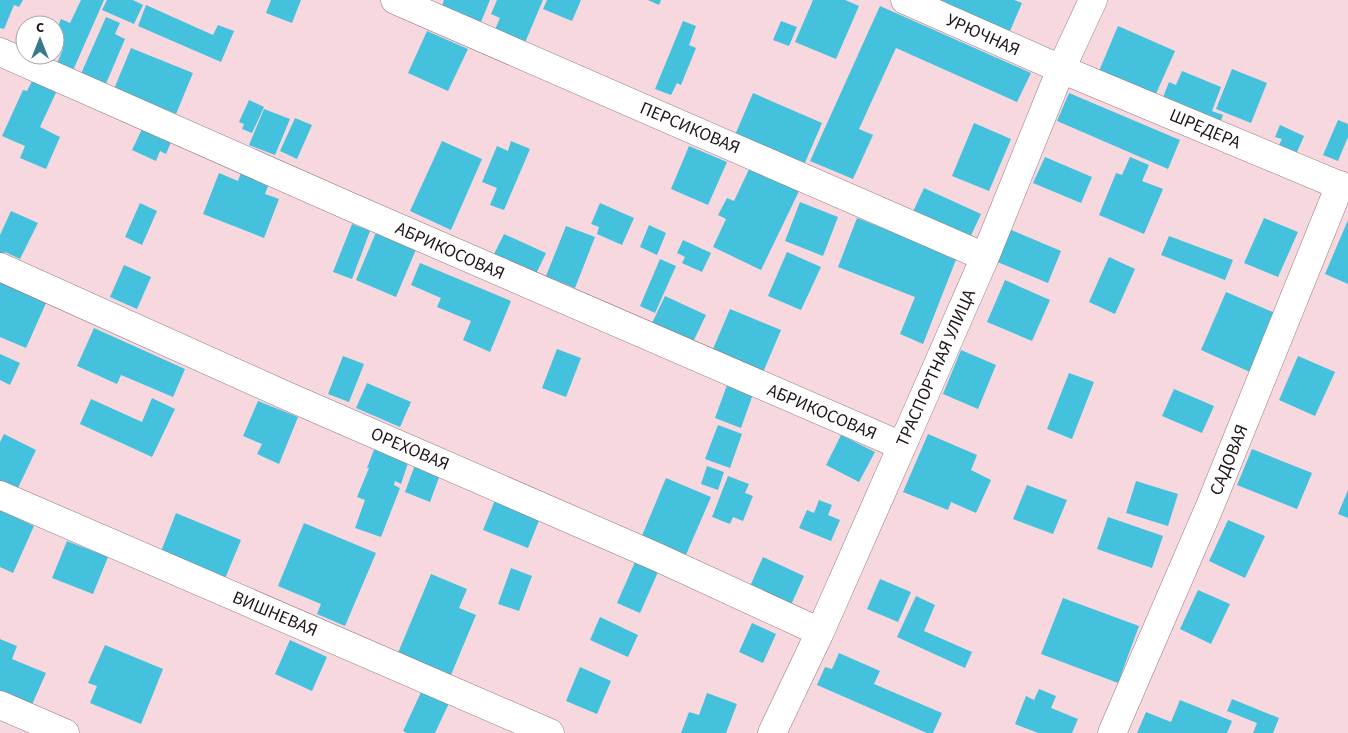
<svg xmlns="http://www.w3.org/2000/svg" width="1348" height="733" font-family="'Source Sans 3',sans-serif">
  <style>
    .building { fill: #44c1dc }
    .lines { fill: none; stroke-linecap: round; stroke-linejoin: round }
    .minor-casing { stroke: #93777d; stroke-width: 29 }
    .minor { stroke: #fff; stroke-width: 28 }
    .labels { text-anchor: middle; dominant-baseline: central; stroke-width: 4.5; stroke-linejoin: round; paint-order: stroke }
    .street-label { font-size: 18px; fill: #1f1417; stroke: #fff }
  </style>
  <rect width="100%" height="100%" fill="#f8d8df"/>
  <path class="building" d="M0,0H23L19,7L14,5L4,29L0,28Z
    M81,0H104L71,75L55,68L63,49L55,46V34L61,19L70,23Z
    M107,0H133L143,5L134,24L102,10Z
    M271,0H301L292,23L266,13Z
    M444,0H490L481,22L442,6Z
    M497,0H543L524,45L494,32L500,18L491,14Z
    M547,0H581L572,21L543,9Z
    M648,0H661L659,5Z
    M813,0H845L859,6L836,59L795,42Z
    M938,0H1014L1022,3L1010,31Z
    M146,5L213,35L218,25L234,31L221,62L138,26Z
    M880,6L1031,73L1017,102L896,48L859,129L873,135L853,179L810,161Z
    M106,17L120,23L115,34L125,39L105,86L80,76Z
    M683,21L696,26L689,45L696,48L681,85L677,83L671,95L655,89Z
    M781,21L797,27L789,46L773,40Z
    M1118,26L1175,51L1155,96L1099,71Z
    M427,31L468,49L448,91L408,73Z
    M131,48L193,73L176,114L114,89Z
    M1232,69L1267,83L1251,123L1216,109Z
    M1182,71L1221,87L1212,111L1223,115L1218,129L1160,105L1169,82L1176,85Z
    M36,73L60,84L40,127L60,137L46,169L20,158L25,146L2,136L23,90L27,91Z
    M753,93L822,123L804,165L735,135Z
    M1069,93L1180,140L1168,169L1057,121Z
    M249,100L264,107L252,133L242,129L244,124L239,122Z
    M264,109L290,119L275,155L249,145Z
    M295,118L312,125L297,159L280,151Z
    M1338,120L1348,124V137L1338,161L1323,155Z
    M974,123L1011,139L989,191L952,176Z
    M1280,125L1304,136L1297,152L1279,145L1282,139L1275,137Z
    M142,129L171,142L166,154L160,151L156,161L132,150Z
    M442,141L482,159L451,230L410,211Z
    M511,141L530,149L504,210L490,205L497,188L482,182L497,146L508,151Z
    M689,146L727,162L708,205L671,189Z
    M1045,157L1092,177L1081,203L1033,183Z
    M1130,157L1149,165L1142,181L1163,189L1144,234L1099,215L1116,173L1122,175Z
    M751,165L800,189L761,270L713,247L726,219L718,215L727,198L734,201Z
    M242,170L270,181L265,194L279,199L264,238L203,214L219,173L238,181Z
    M924,188L981,214L967,244L910,218Z
    M800,202L838,217L823,256L785,241Z
    M140,203L157,211L142,245L125,237Z
    M600,203L634,218L622,245L597,234L599,227L591,224Z
    M11,211L38,223L20,259L5,252L2,259L0,258V235Z
    M857,218L957,257L923,344L900,334L915,297L838,267Z
    M1264,218L1298,232L1278,277L1244,263Z
    M1348,220V284L1325,274Z
    M352,224L370,231L352,279L333,272Z
    M649,225L666,233L657,255L640,247Z
    M566,226L595,237L575,288L546,276Z
    M1009,229L1061,251L1048,283L995,261Z
    M377,230L417,247L396,297L356,280Z
    M504,234L546,253L536,274L494,254Z
    M1169,236L1233,260L1225,280L1161,255Z
    M683,240L711,253L702,272L682,263L685,257L677,253Z
    M787,252L821,267L801,310L768,296Z
    M1109,257L1135,269L1115,314L1089,302Z
    M660,259L676,266L655,313L640,306Z
    M420,263L511,301L490,352L463,340L471,321L437,307L441,298L411,285Z
    M124,265L151,277L137,309L110,297Z
    M0,273L50,294L26,348L0,337Z
    M1005,280L1050,300L1032,341L987,322Z
    M1226,292L1275,313L1250,372L1201,350Z
    M665,296L706,315L692,344L651,325Z
    M730,309L781,330L761,377L710,356Z
    M94,328L185,369L173,397L121,375L117,384L77,366Z
    M557,349L581,358L566,397L542,388Z
    M961,350L996,365L978,409L943,394Z
    M0,354L20,363L10,385L0,380Z
    M343,356L364,364L349,402L328,394Z
    M1298,356L1335,372L1315,416L1279,400Z
    M1069,373L1094,382L1072,439L1047,429Z
    M367,383L411,402L400,427L356,408Z
    M727,385L753,394L741,428L715,418Z
    M1174,389L1214,406L1202,433L1162,416Z
    M152,398L175,409L152,457L80,424L91,399L142,422Z
    M258,401L298,417L279,464L257,454L262,444L243,436Z
    M718,425L742,434L730,468L705,459Z
    M4,434L36,450L16,492L0,484V442Z
    M928,434L977,455L971,470L991,480L976,513L951,502L948,510L903,492Z
    M841,435L875,452L859,482L826,465Z
    M375,447L409,460L401,484L395,481L394,485L400,488L381,537L355,528L365,500L357,497L369,468H367Z
    M1252,449L1312,473L1297,509L1237,485Z
    M416,462L441,472L430,502L405,492Z
    M707,466L724,472L718,490L701,484Z
    M728,476L749,484L745,493L753,496L743,521L733,517L730,524L712,517Z
    M666,478L711,497L685,557L641,538Z
    M1136,481L1178,494L1168,526L1126,513Z
    M1027,485L1067,500L1053,534L1013,519Z
    M1348,490V518L1338,514Z
    M495,500L540,518L528,548L483,530Z
    M819,500L832,505L828,515L840,520L831,541L799,528L807,510L814,513Z
    M0,510L34,526L13,573L0,567Z
    M176,513L241,540L224,581L160,554Z
    M1108,517L1163,536L1152,568L1097,549Z
    M1228,520L1265,536L1245,578L1209,561Z
    M304,523L376,553L345,626L317,614L321,604L278,586Z
    M67,541L108,557L93,594L52,578Z
    M763,557L804,576L791,605L750,586Z
    M635,562L658,572L640,613L617,603Z
    M511,568L532,576L519,611L498,604Z
    M431,574L467,589L459,608L476,615L451,675L398,653Z
    M880,579L911,592L898,622L867,609Z
    M1198,590L1230,604L1211,644L1180,629Z
    M916,596L935,605L924,631L972,652L965,668L897,637Z
    M1063,598L1139,626L1118,683L1041,654Z
    M600,617L638,635L628,657L590,640Z
    M752,623L776,634L763,663L739,652Z
    M0,639L17,646L12,659L46,673L30,709L0,697Z
    M290,640L327,657L312,691L275,674Z
    M105,645L163,669L141,724L90,703L97,686L88,683Z
    M839,653L880,671L874,684L942,713L933,733H927L817,685L825,667L832,669Z
    M580,667L611,681L597,714L566,701Z
    M423,688L450,701L435,733H407L403,731Z
    M1039,689L1056,696L1051,708L1078,719L1072,733H1038L1015,724L1026,696L1034,700Z
    M707,693L737,704L726,733H681L689,712L699,715Z
    M1232,699L1279,718L1273,733H1253L1257,723L1227,711Z
    M1180,700L1232,721L1227,733H1137L1146,712L1171,722Z"/>
  <g class="lines">
    <g class="minor-casing">
      <path id="minor" d="M395,0L985,257
        M905,0L1061,69L1348,189
        M0,52L360,211L902,446
        M0,267L287,396L657,557L820,632
        M0,495L550,733
        M0,705L65,733
        M772,733L820,632L902,446L985,257L1061,69L1093,0
        M1112,733L1210,506L1340,185"/>
    </g>
    <use href="#minor" class="minor"/>
  </g>
  <g class="labels">
    <g class="street-label">
      <text transform="translate(983 35) rotate(24)">УРЮЧНАЯ</text>
      <text transform="translate(690 128) rotate(23)">ПЕРСИКОВАЯ</text>
      <text transform="translate(1205 129) rotate(23)">ШРЕДЕРА</text>
      <text transform="translate(450 251) rotate(24)">АБРИКОСОВАЯ</text>
      <text transform="translate(936 368) rotate(-66)">ТРАСПОРТНАЯ УЛИЦА</text>
      <text transform="translate(822 412) rotate(23)">АБРИКОСОВАЯ</text>
      <text transform="translate(410 449) rotate(23)">ОРЕХОВАЯ</text>
      <text transform="translate(1229 460) rotate(-68)">САДОВАЯ</text>
      <text transform="translate(275 614) rotate(23)">ВИШНЕВАЯ</text>
    </g>
  </g>
  <g transform="translate(40 40)"><circle r="24" fill="#ffffff" stroke="#a5a1a2"/>
  <path d="M0-4L9 19L0 12L-9 19Z" fill="#377b8b"/>
  <text y="-8" font-size="14" font-weight="bold" text-anchor="middle" fill="#1f1417">С</text>
  </g>
</svg>
